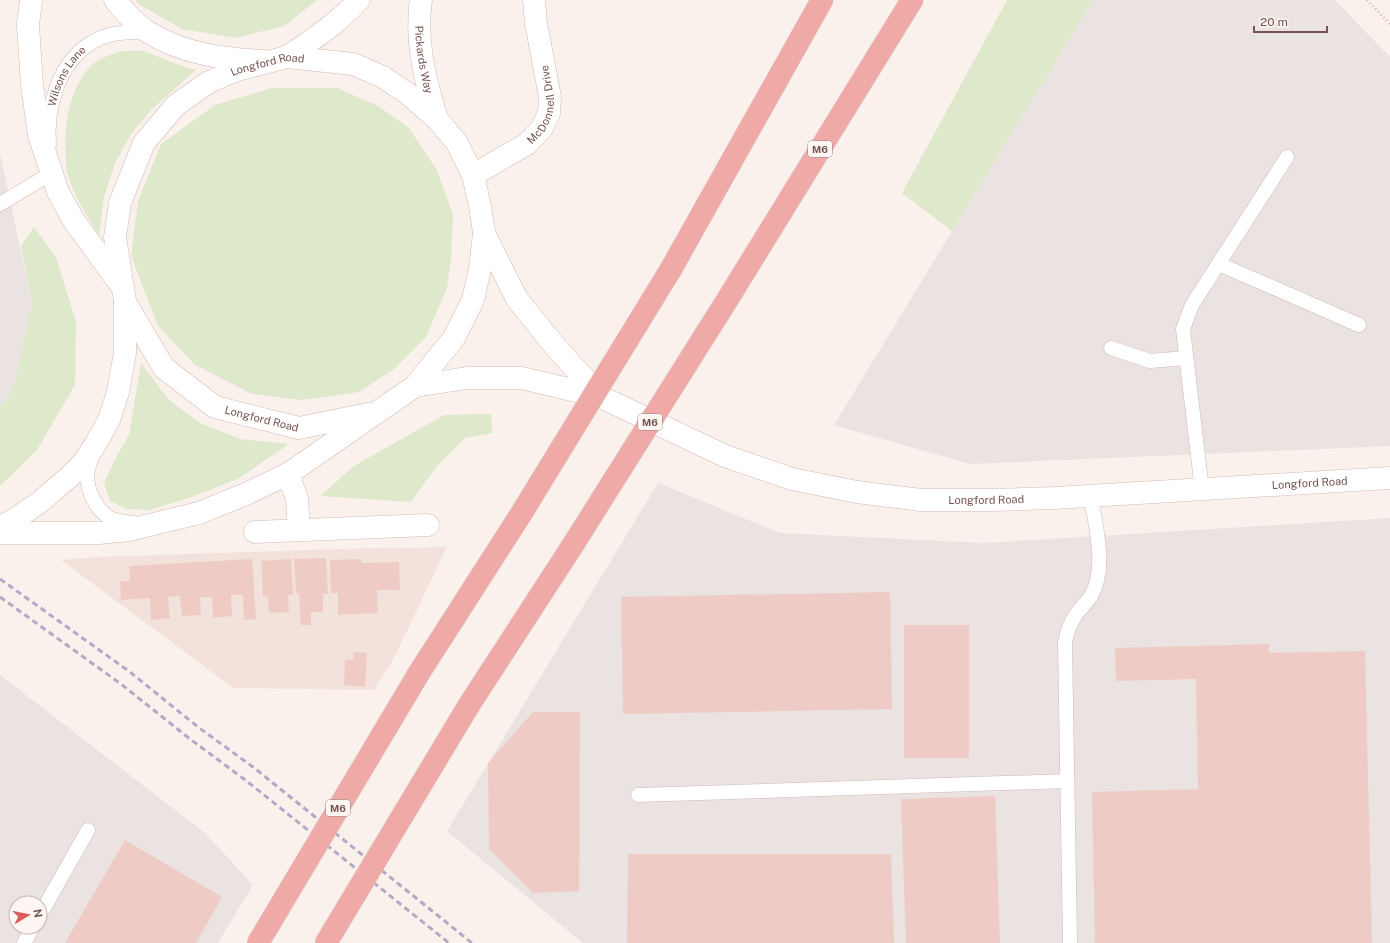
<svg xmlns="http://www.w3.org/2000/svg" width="1390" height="943" font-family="'Public Sans',sans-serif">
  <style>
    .residential { fill: #f2e2db }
    .industrial { fill: #ebe3e1; fill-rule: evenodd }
    .green { fill: #dee8cb }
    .building { fill: #eeccc5 }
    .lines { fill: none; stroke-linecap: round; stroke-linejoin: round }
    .lane-casing { stroke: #cfbab4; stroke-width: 15 }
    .street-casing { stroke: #cfbab4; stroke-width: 23 }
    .secondary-casing { stroke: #d2b9b2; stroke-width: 23 }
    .highway-casing { stroke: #d8cfce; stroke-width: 23 }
    .path { stroke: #d4afa8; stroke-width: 2.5; stroke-dasharray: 1 3; stroke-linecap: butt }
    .lane { stroke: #fff; stroke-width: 14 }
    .street { stroke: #fff; stroke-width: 22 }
    .secondary { stroke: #fff; stroke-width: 22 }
    .highway { stroke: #efaaa8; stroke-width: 22 }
    .rail { stroke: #b2aac5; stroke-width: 3; stroke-dasharray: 6 4; stroke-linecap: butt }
    .highway-bridge-casing { stroke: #d8cfce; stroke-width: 23; stroke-linecap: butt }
    .highway-bridge { stroke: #efaaa8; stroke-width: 22 }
    .labels { text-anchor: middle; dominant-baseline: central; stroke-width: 3; stroke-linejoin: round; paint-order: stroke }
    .shield { fill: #fef6f2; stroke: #9e8581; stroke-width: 1 }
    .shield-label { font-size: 10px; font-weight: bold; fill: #755450 }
    .street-label { font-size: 11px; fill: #755450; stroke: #fef6f2 }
  </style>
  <rect width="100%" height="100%" fill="#fbf1ec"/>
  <path class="residential" d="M447,547L394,658L374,690L233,688L61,560L98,557L336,549Z"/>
  <path class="industrial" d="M1093,0H1335L1390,57V446L970,464L834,425Z
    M0,153L32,304L13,390L0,406Z
    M658,483L780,533L984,543L1390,518V943H583L447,831Z
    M0,675L205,833L253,885L218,943H0ZM16,903H40V927H16Z"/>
  <path class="green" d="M136,0H317L284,26L235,38L182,29L137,3Z
    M1007,0H1093L952,231L902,193Z
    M123,51H144L179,65L196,70L152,109L131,134L115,163L104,197L99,235C87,215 73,195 67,172C66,167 66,162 66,157C63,127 69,90 90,67C98,58 112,54 123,51Z
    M272,88H337L378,106L409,128L437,170L453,215L451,258L447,288L426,337L394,369L359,392L302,400L252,394L195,365L158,326L131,256L138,201L161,144L215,105Z
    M34,227L56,257L76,322L75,385L37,450L0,486V406L13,390L32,304L21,246Z
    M141,363L169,400L200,423L240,439L289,444L238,479L189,498L149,510L127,509L110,501L104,483L115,459L129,435Z
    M491,414L492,433L465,438L436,467L411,502L320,496L354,466L444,415Z"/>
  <path class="building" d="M326,558L328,594H323V612H311V625H301L299,593H296L294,559Z
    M252,559L256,619L244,620L243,595H231L232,616L213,618L212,597H200L201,615L182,616L180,596L168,597L170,618L151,620L150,598L121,600L120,581H130L129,566Z
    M291,559L293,595H288L289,612L269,613L268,596L263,597L261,561Z
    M361,559V563L399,562L400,590H377L378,613L338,615V593H331L330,560Z
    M890,592L892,709L623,714L621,597Z
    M904,625H969V758H904Z
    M1269,644V653L1365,651L1372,943H1095L1092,792L1198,789L1196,679L1116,681L1115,648Z
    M354,652L367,653L365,687L344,685L345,660H353Z
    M533,712H580L579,891L533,893L489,849L488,763Z
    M995,796L1000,943H906L901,799Z
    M125,840L222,897L196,943H65Z
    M628,854H891L894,943H627Z"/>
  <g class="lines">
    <g class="lane-casing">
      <g id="lane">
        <path id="s1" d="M49,146C46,109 58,63 91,43C108,32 129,31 148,32"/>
        <path d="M0,204L52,173L51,167"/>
        <path d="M1219,264L1359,325"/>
        <path d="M1111,348L1150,361L1186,358"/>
        <path d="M92,456C90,462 88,469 87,475C87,491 97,512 112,519C119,522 127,522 134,523"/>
        <path d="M1202,490L1183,329L1192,305L1287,157"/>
        <path d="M638,795L1067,781"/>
        <path d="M40,915L88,830"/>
        <path d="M24,943L33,927"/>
        <path d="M1070,943L1065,642C1067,631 1071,622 1077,613C1082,607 1088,601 1092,594C1107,567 1095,525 1091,496"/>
      </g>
    </g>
    <g class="street-casing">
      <g id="street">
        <path d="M31,0L28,25L32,85L39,135L58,192L74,221L123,288"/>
        <path d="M115,0C125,12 135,24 148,32C183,54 224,59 263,61"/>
        <path id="s2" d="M473,175L527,144L542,128L549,113L550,97L536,23L534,0"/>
        <path d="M288,474L297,499L299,530"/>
        <path d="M255,532L428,525"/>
      </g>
    </g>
    <g class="secondary-casing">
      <g id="secondary">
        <path id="s3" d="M421,0C415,41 425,80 437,119"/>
        <path d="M287,57C312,40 338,23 359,0"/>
        <path d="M484,233L517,299L554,345L601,397"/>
        <path id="s4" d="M125,302L164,368L215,407L299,428L368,414"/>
        <path id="s5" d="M415,386L467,378H522L601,397L725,456L792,479L857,492L921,500H991L1055,498L1390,478"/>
        <path id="s6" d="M0,527L12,521L40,502L69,477L83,463L95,445L109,420L118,392L125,353V301L115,237L120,203L144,143L176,105L209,82L237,70L287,57L353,64L383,77L408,94L437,119L457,143L473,175L480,206L484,233L480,269L473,300L454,338L415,386L288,474L246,494L199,513L129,530L99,533H0"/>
      </g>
    </g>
    <g class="highway-casing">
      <path id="highway" d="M671,269L822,0
        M729,297L912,0
        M419,673L521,514
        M469,705L571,548"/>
    </g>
    <path class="path" d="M1367,0L1390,24"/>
    <use href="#lane" class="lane"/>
    <use href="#street" class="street"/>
    <use href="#secondary" class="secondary"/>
    <use href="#highway" class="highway"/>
    <path class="rail" d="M0,579L130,672L198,727L253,767L472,943
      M0,597L121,684L190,739L244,779L449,943"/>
    <g class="highway-bridge-casing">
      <path id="highway-bridge" d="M521,514L671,269
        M571,548L729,297
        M258,943L419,673
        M326,943L469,705"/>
    </g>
    <use href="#highway-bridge" class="highway-bridge"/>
  </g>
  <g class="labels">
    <g class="shield">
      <rect x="808" y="141" width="24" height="16" rx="3"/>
      <rect x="638" y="414" width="24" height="16" rx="3"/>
      <rect x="326" y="800" width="24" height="16" rx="3"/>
    </g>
    <g class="shield-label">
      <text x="820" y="149">M6</text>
      <text x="650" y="422">M6</text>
      <text x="338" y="808">M6</text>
    </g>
    <g class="street-label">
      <text stroke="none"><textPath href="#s3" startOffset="60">Pickards Way</textPath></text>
      <text stroke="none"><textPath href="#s6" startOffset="592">Longford Road</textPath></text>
      <text stroke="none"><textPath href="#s1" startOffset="74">Wilsons Lane</textPath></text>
      <text stroke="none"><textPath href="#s2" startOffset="107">McDonnell Drive</textPath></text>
      <text stroke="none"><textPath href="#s4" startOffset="189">Longford Road</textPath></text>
      <text stroke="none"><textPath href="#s5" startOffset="917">Longford Road</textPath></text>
      <text stroke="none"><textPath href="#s5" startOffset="593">Longford Road</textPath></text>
    </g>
  </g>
  <g transform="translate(28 915) rotate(80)"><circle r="19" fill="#fef6f2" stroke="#c7b5b1"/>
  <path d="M0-3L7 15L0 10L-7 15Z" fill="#da5c5e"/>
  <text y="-6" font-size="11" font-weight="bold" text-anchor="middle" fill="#755450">N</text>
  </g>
  <path d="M1254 26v6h73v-6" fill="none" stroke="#755450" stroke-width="2"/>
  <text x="1260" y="26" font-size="12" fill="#755450" stroke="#fef6f2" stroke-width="3" paint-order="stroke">20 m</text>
</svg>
